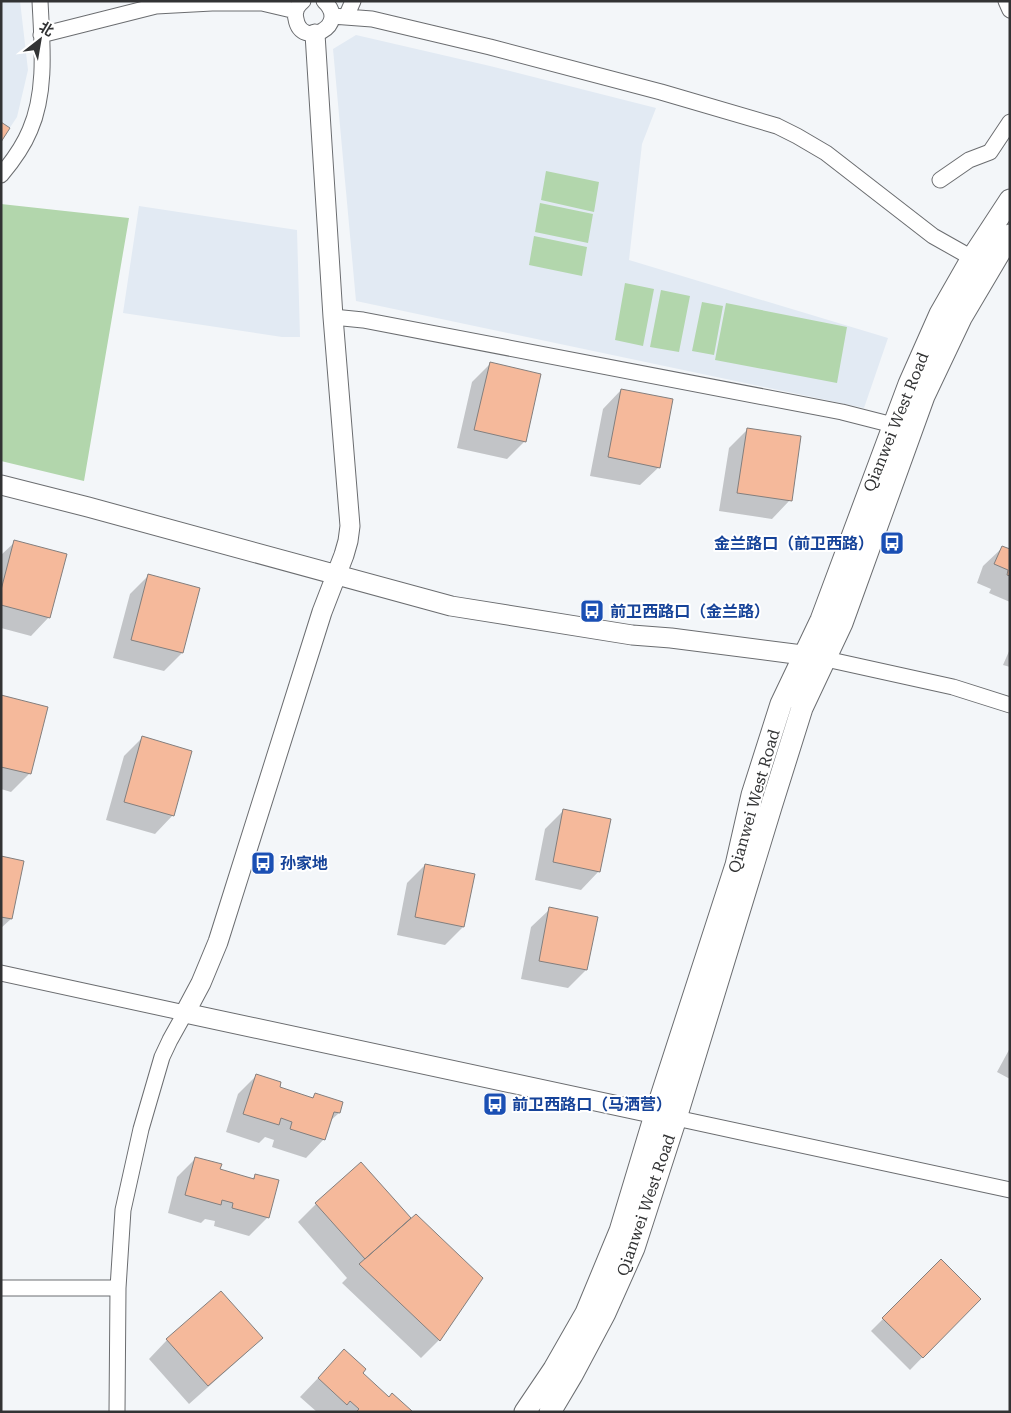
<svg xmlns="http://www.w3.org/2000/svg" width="1011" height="1413" font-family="'Roboto Serif','Noto Sans SC',serif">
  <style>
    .built { fill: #e2eaf3 }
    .green { fill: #b2d6ac }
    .shadow { fill: #0003 }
    .building { fill: #f5b99b; stroke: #837f7e }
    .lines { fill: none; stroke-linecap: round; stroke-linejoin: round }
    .minor-casing { stroke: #6b6d70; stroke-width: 17 }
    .tertiary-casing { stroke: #6b6d70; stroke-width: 21 }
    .secondary-casing { stroke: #6b6d70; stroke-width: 23 }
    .minor { stroke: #fff; stroke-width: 15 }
    .tertiary { stroke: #fff; stroke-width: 19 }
    .secondary { stroke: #fff; stroke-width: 21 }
    .labels { text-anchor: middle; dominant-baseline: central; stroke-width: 4; stroke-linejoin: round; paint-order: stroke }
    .street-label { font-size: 16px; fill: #323334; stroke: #fff }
    .transit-label { font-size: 16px; font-weight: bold; fill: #164399; stroke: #fff; text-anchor: start }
  </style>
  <rect width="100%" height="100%" fill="#f3f6f9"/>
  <path class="built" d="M1,1H20L28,70L17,117L1,141Z
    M356,35L490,66L656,108L642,144L629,260L888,338L864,408L356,301L333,49Z
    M139,206L297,230L300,337H282L123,313Z"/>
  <path class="green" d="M546,171L599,182L594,212L541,200Z
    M540,203L593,214L588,243L535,232Z
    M1,204L129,218L84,481L1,461Z
    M534,236L587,247L582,276L529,265Z
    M625,283L654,289L643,346L615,340Z
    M661,290L690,296L679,352L650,347Z
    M702,302L723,306L714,355L692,351Z
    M726,303L847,327L837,383L715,360Z"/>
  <path class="shadow" d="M490,364L525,441L507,459L457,448L472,382Z
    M621,390L659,467L640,485L590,476L603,409Z
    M747,430L790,500L772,519L719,511L729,448Z
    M15,542L49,617L31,636L1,628V555Z
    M1002,548L1010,551V602L989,593L991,589L977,583L983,566Z
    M148,576L182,653L164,671L113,658L130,594Z
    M1010,649V667L1003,665Z
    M1,696L29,774L11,792L1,789Z
    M142,738L173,815L155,834L106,820L124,756Z
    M564,810L599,871L581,890L535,880L545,829Z
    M1,857L11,919L1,928Z
    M425,865L463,927L445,945L397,935L407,883Z
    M550,909L586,970L568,988L521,979L531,927Z
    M1010,1048V1079L997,1072Z
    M256,1076L278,1088L311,1099L315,1095L339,1113L330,1121L324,1139L306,1158L272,1147L274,1140L265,1137L259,1143L226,1132L238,1094Z
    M196,1158L218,1170L252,1179L256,1175L277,1181L267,1218L249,1236L214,1226L215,1221L205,1219L201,1223L168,1213L177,1177Z
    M361,1164L411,1220L439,1340L421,1358L342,1283L347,1278L298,1222L316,1204Z
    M941,1261L979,1299L910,1370L871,1331Z
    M221,1293L261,1338L243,1356L189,1404L149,1359L167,1340Z
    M344,1351L361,1373L389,1398L409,1412H317L300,1397Z"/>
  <path class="building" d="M1,122L10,128L1,142Z
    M490,362L541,374L526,442L474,430Z
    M621,389L673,399L660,468L608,457Z
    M747,428L801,436L792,501L737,493Z
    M14,540L67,554L50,618L1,605V590Z
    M1002,546L1010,549V576L1007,575L1008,570L994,564Z
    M148,574L200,588L183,653L131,640Z
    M1,695L48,707L31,774L1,767Z
    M142,736L192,751L174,816L124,802Z
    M563,809L611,819L600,872L553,862Z
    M1,856L24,861L12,919L1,917Z
    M425,864L475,874L464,927L415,917Z
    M549,907L598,917L587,970L539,961Z
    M256,1074L281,1082L280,1087L313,1098L315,1093L343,1102L340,1113L334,1112L325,1140L290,1129L292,1122L281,1118L279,1125L243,1114Z
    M195,1157L222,1164L220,1169L254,1179L255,1174L279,1180L269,1218L232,1208L233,1203L222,1200L221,1205L185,1195Z
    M361,1162L411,1218L365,1259L315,1203Z
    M416,1214L483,1278L440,1341L359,1264Z
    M941,1259L981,1299L923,1358L882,1318Z
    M221,1291L263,1338L208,1386L166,1339Z
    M344,1349L366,1369L363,1373L389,1397L392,1393L412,1411L411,1412H356L359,1409L350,1401L347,1405L318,1378Z"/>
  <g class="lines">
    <g class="minor-casing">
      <path id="minor" d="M303,1C297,6 294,11 296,19C301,50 351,26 324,1
        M1006,1L1010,10
        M332,16L372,19L490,47L661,92L777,126L797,136L826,153L933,236L972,258
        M346,17L353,1
        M41,35L156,6L212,3H262L296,11
        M1,175C12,162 23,147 30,130C47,91 42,43 40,1
        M940,180L969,160L990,152L1010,122
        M333,317L363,320L842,412L893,425
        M826,659L953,687L1010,705
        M1,973L185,1013L170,1040L162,1057L141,1129L123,1210L118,1288L117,1412
        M676,1118L1010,1190
        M1,1288H118"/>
    </g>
    <g class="tertiary-casing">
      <path id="tertiary" d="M315,34L333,317L350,526L348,541L344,555L322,612L218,942L201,983L185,1013L670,1117
        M1,485L88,507L451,606L632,635L671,638L818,657"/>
    </g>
    <g class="secondary-casing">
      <path id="secondary" d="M525,1412L554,1369L586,1313L620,1231L655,1115L736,865L752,795L781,704L821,620L909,384L940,314L972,258L1010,200
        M550,1412L572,1375L605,1313L634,1248L676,1118L771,807L802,708L842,623L924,396L961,318L1010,235"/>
    </g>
    <use href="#minor" class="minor"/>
    <use href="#tertiary" class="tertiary"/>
    <use href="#secondary" class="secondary"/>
  </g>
  <defs>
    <g id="bus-square" transform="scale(1.25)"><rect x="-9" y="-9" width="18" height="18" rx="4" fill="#1a4fb4" stroke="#fff"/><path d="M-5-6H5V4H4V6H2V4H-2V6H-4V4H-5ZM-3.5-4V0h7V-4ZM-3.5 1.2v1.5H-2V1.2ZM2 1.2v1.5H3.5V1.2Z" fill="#fff"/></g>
  </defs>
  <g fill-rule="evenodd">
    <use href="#bus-square" x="892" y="543"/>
    <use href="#bus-square" x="592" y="611"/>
    <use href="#bus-square" x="263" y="863"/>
    <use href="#bus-square" x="495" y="1104"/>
  </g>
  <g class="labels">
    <g class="street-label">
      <text transform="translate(896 422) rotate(-68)">Qianwei West Road</text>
      <text transform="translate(754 801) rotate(-74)">Qianwei West Road</text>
      <text transform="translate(646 1205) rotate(-71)">Qianwei West Road</text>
    </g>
    <g class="transit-label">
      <text x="874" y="543" text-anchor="end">金兰路口（前卫西路）</text>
      <text x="610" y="611">前卫西路口（金兰路）</text>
      <text x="280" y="863">孙家地</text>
      <text x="512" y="1104">前卫西路口（马洒营）</text>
    </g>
  </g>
  <rect width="1011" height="1413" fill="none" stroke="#323334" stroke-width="5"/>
  <g transform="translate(40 40) rotate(31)" stroke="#ffffff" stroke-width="4" paint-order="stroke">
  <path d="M0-4L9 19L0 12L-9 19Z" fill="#323334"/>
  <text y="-8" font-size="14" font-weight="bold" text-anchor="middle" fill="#323334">北</text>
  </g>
</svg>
